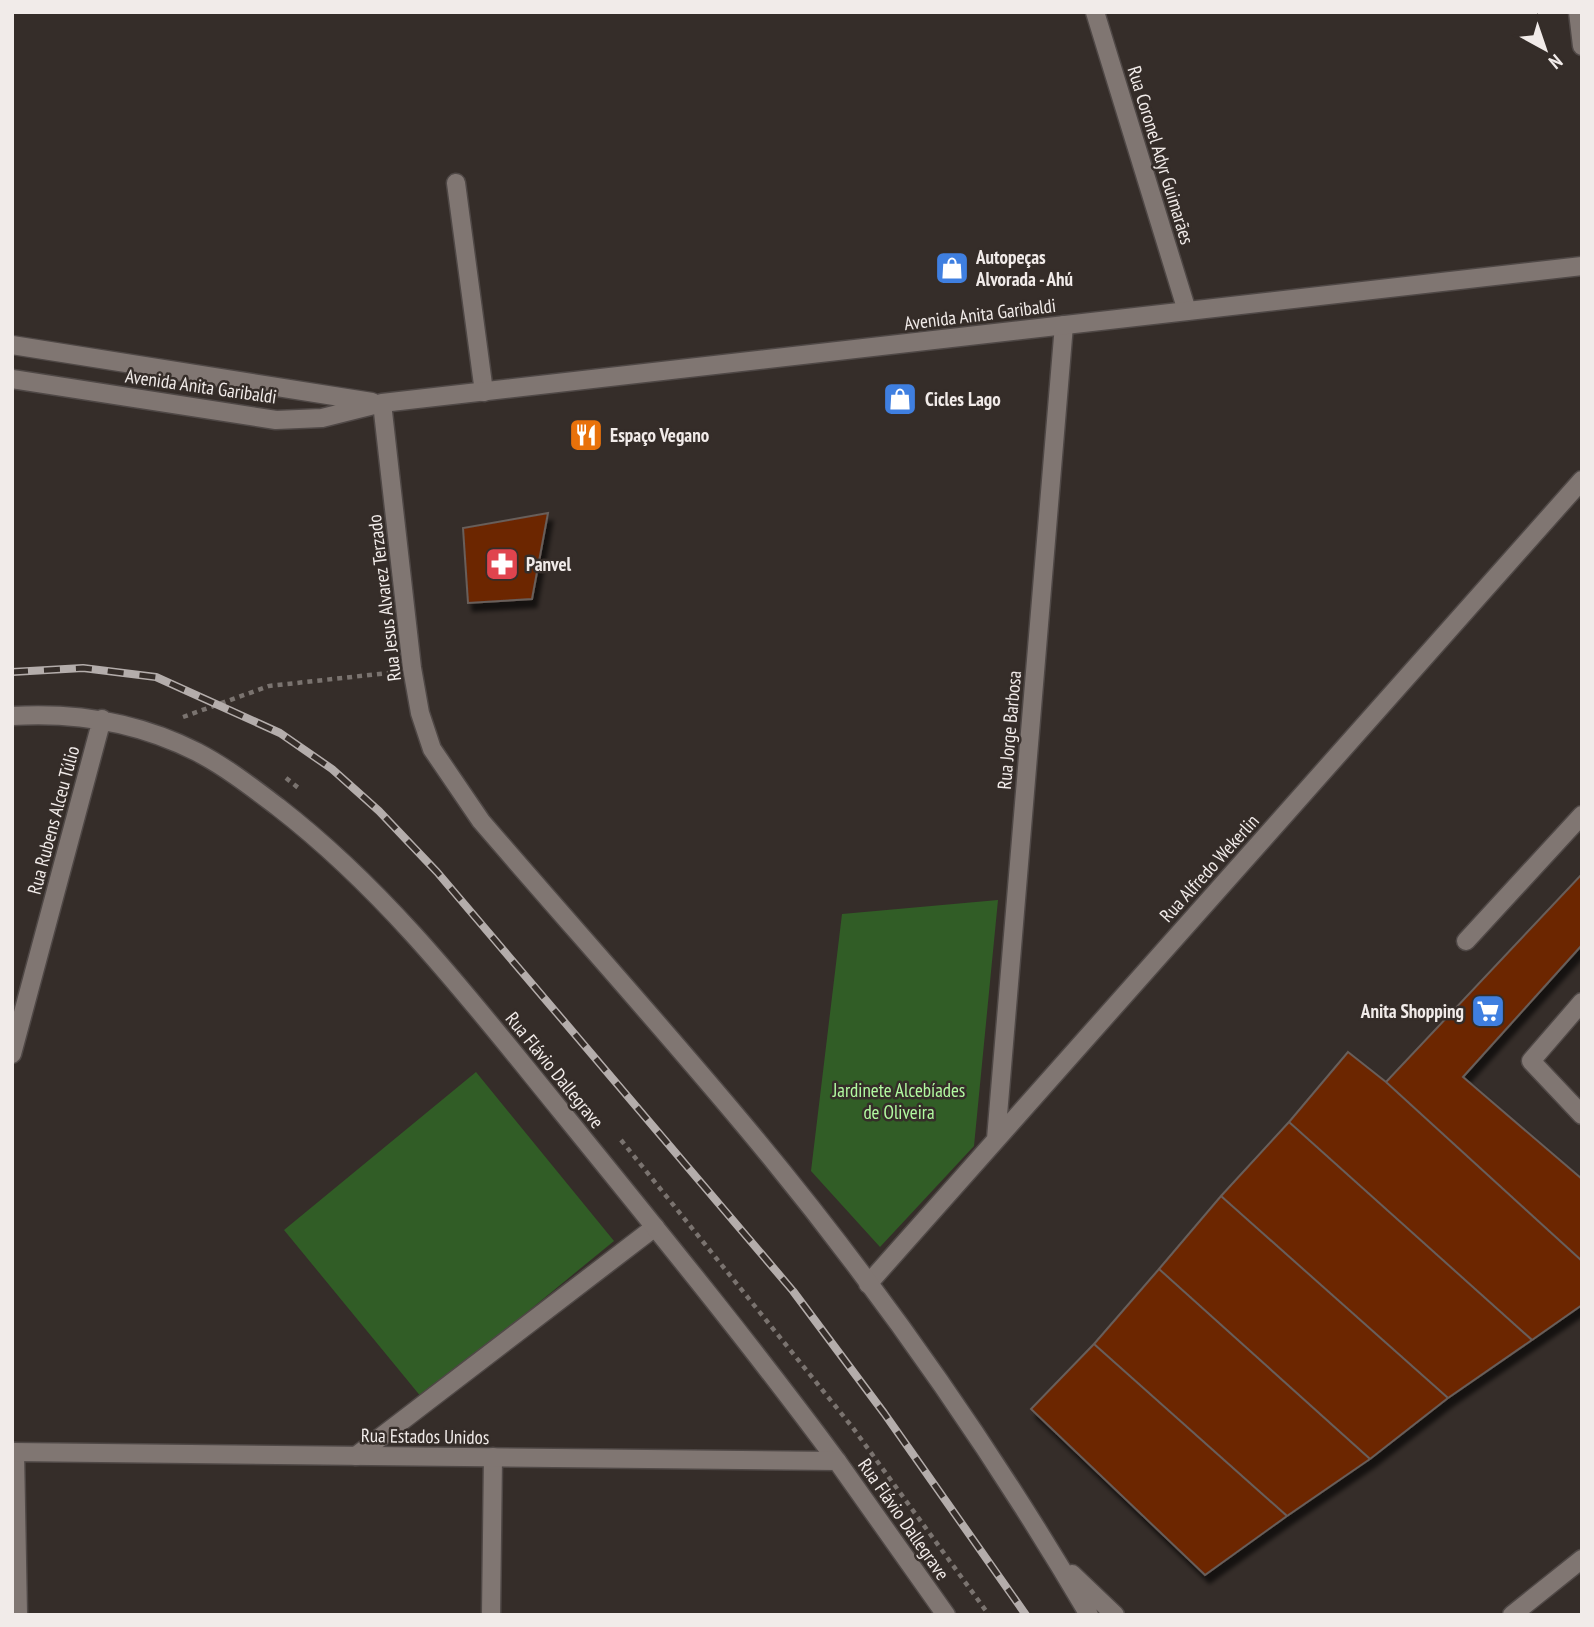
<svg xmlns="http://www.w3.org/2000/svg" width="1594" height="1627" font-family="'PT Sans Narrow',sans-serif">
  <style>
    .green { fill: #315d26 }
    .building { fill: #6c2706; stroke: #685e5a; stroke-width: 2; filter: url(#shadow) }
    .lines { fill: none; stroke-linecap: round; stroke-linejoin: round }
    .service-casing { stroke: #4f4846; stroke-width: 21 }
    .minor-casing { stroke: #4f4846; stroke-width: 21 }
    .tertiary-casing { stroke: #4f4846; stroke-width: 21 }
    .secondary-casing { stroke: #4f4846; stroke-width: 21 }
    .path { stroke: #7a736f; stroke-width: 4.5; stroke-dasharray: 5 5; stroke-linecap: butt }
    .service { stroke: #807672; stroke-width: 18 }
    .minor { stroke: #807672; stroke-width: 18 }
    .tertiary { stroke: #807672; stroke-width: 18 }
    .secondary { stroke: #807672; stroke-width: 18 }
    .rail-casing { stroke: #b4adab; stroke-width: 8 }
    .rail { stroke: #352d29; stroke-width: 5; stroke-dasharray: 16; stroke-linecap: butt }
    .labels { text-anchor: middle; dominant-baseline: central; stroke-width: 5; stroke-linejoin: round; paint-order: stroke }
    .street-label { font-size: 19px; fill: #f1ebe9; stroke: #352d29 }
    .poi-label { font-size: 19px; font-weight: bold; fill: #f1ebe9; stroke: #352d29; text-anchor: start }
    .park-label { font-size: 19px; fill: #b2faa1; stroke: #352d29 }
  </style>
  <defs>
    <filter id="shadow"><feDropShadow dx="4.5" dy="8" stdDeviation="2" flood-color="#0009"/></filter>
  </defs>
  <rect width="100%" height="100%" fill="#352d29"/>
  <path class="green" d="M998,900L974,1146L880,1247L811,1171L842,914Z
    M476,1072L614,1241L422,1398L284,1230Z"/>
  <path class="building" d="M548,513L532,599L468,603L463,528Z
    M1582,874V945L1463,1077L1582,1179V1261L1386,1082Z
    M1348,1052L1386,1082L1582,1261V1305L1532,1340L1289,1122Z
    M1289,1122L1532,1340L1448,1398L1221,1196Z
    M1221,1196L1448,1398L1370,1459L1159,1269Z
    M1159,1269L1370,1459L1287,1516L1094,1344Z
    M1094,1344L1287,1516L1205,1575L1031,1409Z"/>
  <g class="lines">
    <g class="service-casing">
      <path id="service" d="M456,183L484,392
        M1466,941L1582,815
        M1582,1002L1531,1061L1582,1115
        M356,1456L655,1227"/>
    </g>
    <g class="minor-casing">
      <path id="minor" d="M1095,12L1187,311
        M1578,12L1582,46
        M12,716C76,712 140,723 197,752C226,767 253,788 278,807C389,893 473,1003 561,1111C655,1227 749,1342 837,1461
        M12,1054L102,719
        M996,1139L1064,325
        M868,1284L1582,480
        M15,1452L18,1615
        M491,1615L493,1457
        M1512,1615L1582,1559"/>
    </g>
    <g class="tertiary-casing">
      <path id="tertiary" d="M12,1452L837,1461L946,1615"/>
    </g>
    <g class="secondary-casing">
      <path id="secondary" d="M12,345L372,402
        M12,379L276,420L322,418L382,403L1582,266
        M382,403L412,668L420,713L432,749L481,821C568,922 658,1022 744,1125C872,1278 988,1443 1089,1615
        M1072,1574L1115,1615"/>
    </g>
    <path class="path" d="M183,717L269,686L388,673
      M286,778L301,790
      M621,1140L853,1428L989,1615"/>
    <use href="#service" class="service"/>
    <use href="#minor" class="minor"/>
    <use href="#tertiary" class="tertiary"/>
    <use href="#secondary" class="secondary"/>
    <g class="rail-casing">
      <path id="rail" d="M12,672L83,668L156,677L280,733L332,769L379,811L437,872L793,1291L884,1413L1026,1615"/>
    </g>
    <use href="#rail" class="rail"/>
  </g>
  <defs>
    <g id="shop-square" transform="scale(1.75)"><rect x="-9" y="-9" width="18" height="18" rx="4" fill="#3f7fe0" stroke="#352d29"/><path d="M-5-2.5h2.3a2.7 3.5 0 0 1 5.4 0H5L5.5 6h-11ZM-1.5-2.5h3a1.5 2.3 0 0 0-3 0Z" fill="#fff"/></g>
    <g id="restaurant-square" transform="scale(1.75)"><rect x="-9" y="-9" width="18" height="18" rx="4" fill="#e8710a" stroke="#352d29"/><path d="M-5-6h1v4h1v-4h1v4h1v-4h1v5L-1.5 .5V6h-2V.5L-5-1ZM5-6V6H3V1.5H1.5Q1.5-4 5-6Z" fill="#fff"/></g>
    <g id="pharmacy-square" transform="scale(1.75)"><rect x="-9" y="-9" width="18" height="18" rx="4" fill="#e0444e" stroke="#352d29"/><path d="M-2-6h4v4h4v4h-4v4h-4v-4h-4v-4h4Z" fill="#fff"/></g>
    <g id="supermarket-square" transform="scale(1.75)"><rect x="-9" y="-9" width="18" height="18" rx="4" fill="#3f7fe0" stroke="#352d29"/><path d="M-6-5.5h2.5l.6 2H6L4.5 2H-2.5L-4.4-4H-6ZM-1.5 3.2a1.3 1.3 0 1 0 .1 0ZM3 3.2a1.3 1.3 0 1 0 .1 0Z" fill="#fff"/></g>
  </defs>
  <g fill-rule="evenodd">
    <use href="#shop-square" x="952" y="268"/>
    <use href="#shop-square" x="900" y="399"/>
    <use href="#restaurant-square" x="586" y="435"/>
    <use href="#pharmacy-square" x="502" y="564"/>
    <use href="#supermarket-square" x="1488" y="1011"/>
  </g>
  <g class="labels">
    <g class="street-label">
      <text transform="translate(1161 155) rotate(73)">Rua Coronel Adyr Guimarães</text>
      <text transform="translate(980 314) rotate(-7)">Avenida Anita Garibaldi</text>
      <text transform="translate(201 386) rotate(8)">Avenida Anita Garibaldi</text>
      <text transform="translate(384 598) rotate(-97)">Rua Jesus Alvarez Terzado</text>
      <text transform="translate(1009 730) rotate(-85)">Rua Jorge Barbosa</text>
      <text transform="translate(53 820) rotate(-75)">Rua Rubens Alceu Túlio</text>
      <text transform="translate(1209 868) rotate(-48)">Rua Alfredo Wekerlin</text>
      <text transform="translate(555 1070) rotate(51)">Rua Flávio Dallegrave</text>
      <text transform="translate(425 1436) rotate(1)">Rua Estados Unidos</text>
      <text transform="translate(904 1519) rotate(55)">Rua Flávio Dallegrave</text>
    </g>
    <g class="poi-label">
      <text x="976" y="257">Autopeças<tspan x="976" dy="22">Alvorada - Ahú</tspan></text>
      <text x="925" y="399">Cicles Lago</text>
      <text x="610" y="435">Espaço Vegano</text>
      <text x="526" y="564">Panvel</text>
      <text x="1464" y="1011" text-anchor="end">Anita Shopping</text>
    </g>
    <g class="park-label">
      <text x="899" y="1090">Jardinete Alcebíades<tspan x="899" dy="22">de Oliveira</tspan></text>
    </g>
  </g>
  <rect width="1594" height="1627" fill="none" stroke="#f1ebe9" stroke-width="28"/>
  <g transform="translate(1545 49) rotate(140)" stroke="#352d29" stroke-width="5" paint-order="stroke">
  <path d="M0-5L12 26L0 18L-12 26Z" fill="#f1ebe9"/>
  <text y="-10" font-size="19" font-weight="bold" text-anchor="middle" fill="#f1ebe9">N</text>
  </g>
</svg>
